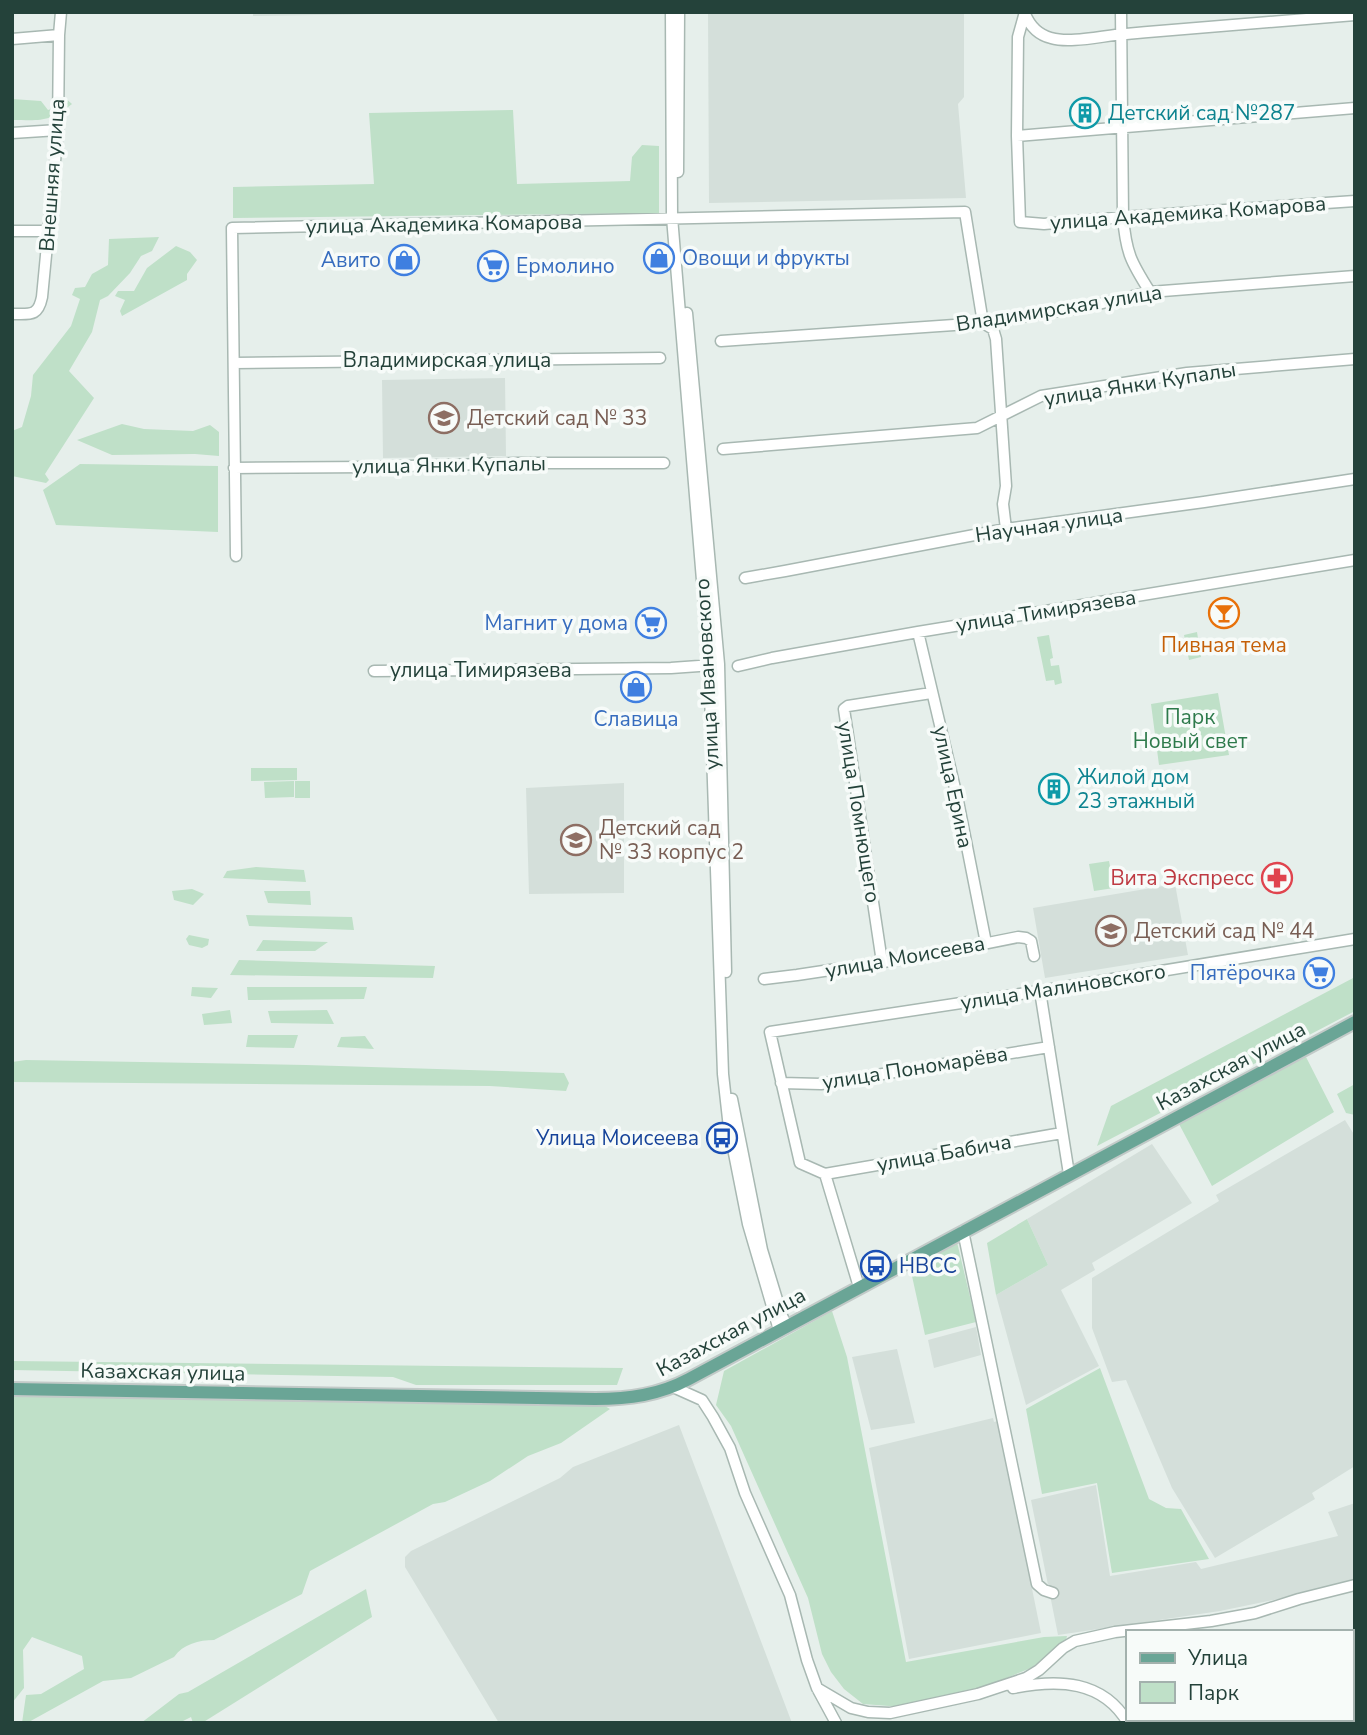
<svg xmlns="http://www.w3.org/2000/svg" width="1367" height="1735" font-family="'Nunito Sans',sans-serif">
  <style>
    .built { fill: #d4dfda }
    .green { fill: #bfe0c8 }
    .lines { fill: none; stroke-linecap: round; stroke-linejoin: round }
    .minor-casing { stroke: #a8b8b2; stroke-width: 13 }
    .major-casing { stroke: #c2cac8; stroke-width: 16 }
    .minor { stroke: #fff; stroke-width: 10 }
    .major { stroke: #6aa596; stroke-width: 12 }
    .labels { text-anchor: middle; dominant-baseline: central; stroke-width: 7; stroke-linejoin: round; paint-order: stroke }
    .culture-label { font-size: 21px; fill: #0d838f; stroke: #f7fbf9; text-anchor: start }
    .street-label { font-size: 21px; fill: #24423a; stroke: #f7fbf9 }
    .shop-label { font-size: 21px; fill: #366cbe; stroke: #f7fbf9; text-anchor: end }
    .education-label { font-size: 21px; fill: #785e54; stroke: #f7fbf9; text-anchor: start }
    .food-label { font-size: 21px; fill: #c56008; stroke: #f7fbf9 }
    .park-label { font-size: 21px; fill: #2d7a4b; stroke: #f7fbf9 }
    .health-label { font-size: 21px; fill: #be3a42; stroke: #f7fbf9; text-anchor: end }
    .transit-label { font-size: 21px; fill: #164399; stroke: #f7fbf9; text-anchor: end }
  </style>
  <rect width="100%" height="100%" fill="#e6efeb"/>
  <path class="built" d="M253,12H436V13L253,16Z
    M708,12H964V97L958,104L966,198L709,203Z
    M505,378L506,456L383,458L382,380Z
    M624,783V893L529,894L526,788Z
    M1175,884L1188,955L1045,978L1033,908Z
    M1345,1120L1355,1136V1466L1312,1493L1315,1499L1215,1558L1172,1488L1126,1380L1112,1382L1092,1328V1278L1219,1201L1216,1195Z
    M1152,1144L1192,1203L1092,1263L1095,1270L1061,1290L1099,1366L1026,1405L996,1295L1048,1265L1027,1219Z
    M976,1327L981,1355L934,1368L928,1340Z
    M897,1349L915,1423L871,1430L852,1357Z
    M993,1418L994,1422L998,1421L1041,1633L909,1659L869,1448Z
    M679,1425L792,1723H499L405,1567V1557L411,1551L560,1478L573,1467Z
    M1096,1485L1110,1576L1196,1562L1201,1569L1338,1536L1328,1512L1355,1503V1583L1220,1611L1058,1635L1031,1500Z"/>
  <path class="green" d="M63,96L72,104C48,123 41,120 12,120V99L41,101L48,110L57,107Z
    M513,110L517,184L630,181L632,157L642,145L659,146V213L233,218V187L374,184L369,113Z
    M159,237L152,251L141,256L130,273L108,296L100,300L92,332L69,371L94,398L45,474L49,480L46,483L12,476V431L22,427L31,396L33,375L71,326L80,299L72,295L75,288L85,287L92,274L108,265L109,239Z
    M176,246L190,252L197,260L187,274V280L122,316L120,311L125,300L115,296L118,291H134L147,268Z
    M122,424L144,429L193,431L210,425L219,432V456L195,454L112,455L77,440Z
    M80,464L218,466V532L56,525L43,490Z
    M1197,632L1201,657L1189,660L1184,635Z
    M1049,635L1053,658L1050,659L1051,666L1059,665L1062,683L1055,685L1054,680L1046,681L1037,637Z
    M1218,693L1229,755L1159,765L1151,704Z
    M251,768H297V780L251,781Z
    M294,781V797L265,798L264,782Z
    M295,781H310V798H295Z
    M1109,861L1114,888L1094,891L1089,864Z
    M256,867L304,870L306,882L223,878L227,871Z
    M192,889L204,894L193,905L174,900L172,891Z
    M264,891H310L311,905L268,903Z
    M246,915L352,917L354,930L249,926Z
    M189,935L209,939L208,945L202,948L189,945L186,939Z
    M263,940L328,942L315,951H256Z
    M239,960L435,966L433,978L230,975Z
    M1355,977V1011L1097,1146L1111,1106Z
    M192,987L218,988L211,998L191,996Z
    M247,987H367L364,999L248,1000Z
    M230,1010L232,1023L204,1025L202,1014Z
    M327,1010L334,1024L271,1023L268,1011Z
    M248,1035H298L294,1048L246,1047Z
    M365,1036L374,1049L337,1047L341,1037Z
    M1306,1057L1334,1112L1212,1186L1179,1124Z
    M26,1060L306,1065L564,1073L569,1083L566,1091L490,1086L12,1082V1062Z
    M1355,1084V1115L1346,1113L1337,1094Z
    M1027,1219L1048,1265L996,1295L987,1243Z
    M957,1242L976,1322L925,1335L910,1267Z
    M832,1311L847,1357L906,1662L1044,1637L1067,1636L1065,1643L1031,1668L977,1690L902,1707L863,1704L844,1689L831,1672L822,1654L808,1598L731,1426L716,1405L724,1371Z
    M12,1361L623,1368L617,1385H416L393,1377L12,1370Z
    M1100,1368L1149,1499L1166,1508L1181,1509L1209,1559L1112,1573L1097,1483L1042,1494L1026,1409Z
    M12,1396L598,1402L610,1409L561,1443L528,1456L490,1481L445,1502L433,1504L310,1571L302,1594L214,1640C199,1640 183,1644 174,1657L131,1678L103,1681L27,1723H22L26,1695L41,1694L84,1669L82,1656L32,1637L23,1650L24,1688L12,1703Z
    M366,1589L372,1617L202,1723H193L191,1717L179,1723H141L179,1694L188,1692Z"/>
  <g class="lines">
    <g class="minor-casing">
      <path id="minor" d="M671,12L672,217L709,665L723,1074L729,1128L748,1224L779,1330
        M1025,12L1018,37L1017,136L1020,222L1044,224L1123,217L1355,201
        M1121,12L1123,217C1126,253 1131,262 1150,292
        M1025,14C1030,26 1039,35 1051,38C1071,44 1105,35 1126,34C1202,27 1278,21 1355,15
        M12,39L59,35
        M12,133L58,130
        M1017,136L1355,108
        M678,172L679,12
        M12,231H47
        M687,313L719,664L726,972
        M12,314C30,314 38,317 42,297L58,130L59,35L61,12
        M721,341L983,323L1090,306L1150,292L1355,276
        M234,363L660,358
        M723,449L977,428L1041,396L1187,373L1355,359
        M234,468L371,467L518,463H664
        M236,556L232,228L965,212L983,323L993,329L996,339L1006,486L1003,504L1006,529
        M745,578L785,571L1006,529L1204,502L1355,479
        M918,632L958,801L986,943
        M738,666L772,658L918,632L1355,560
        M374,671L671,668L713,665
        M882,962L844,709L848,706L931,693
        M764,979L797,975L923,956L1018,937L1026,938L1031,941L1034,956
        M1040,991L1069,1174
        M781,1083L821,1084L1049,1047
        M732,1099L762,1250L782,1316L787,1326
        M825,1174L1062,1133
        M963,1231L1037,1584L1044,1590L1053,1593
        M859,1287L825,1174L800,1163L770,1032L1040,991L1355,939
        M673,1387L702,1400L713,1417L730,1448L745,1493L790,1595L807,1660L817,1688L836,1723
        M817,1688L851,1708L868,1712L890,1713L978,1694L1026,1678L1039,1670L1063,1648L1075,1641L1115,1632L1211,1621L1255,1613L1299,1599L1355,1585
        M1013,1688C1058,1679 1103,1680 1128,1723"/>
    </g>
    <g class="major-casing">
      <path id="major" d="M12,1389L595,1399C629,1399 659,1395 689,1379L1355,1022"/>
    </g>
    <use href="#minor" class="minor"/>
    <use href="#major" class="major"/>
  </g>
  <defs>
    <g id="building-ring" transform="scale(1.575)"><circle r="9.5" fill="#f7fbf9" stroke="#0f9aa8" stroke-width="1.5"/><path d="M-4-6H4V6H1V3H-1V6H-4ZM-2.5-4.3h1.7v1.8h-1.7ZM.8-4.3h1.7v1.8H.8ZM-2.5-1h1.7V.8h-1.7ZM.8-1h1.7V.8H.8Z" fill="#0f9aa8"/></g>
    <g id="shop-ring" transform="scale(1.575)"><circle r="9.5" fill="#f7fbf9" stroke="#3f7fe0" stroke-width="1.5"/><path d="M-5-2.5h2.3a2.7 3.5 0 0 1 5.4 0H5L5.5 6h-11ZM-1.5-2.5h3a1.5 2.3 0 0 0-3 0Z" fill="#3f7fe0"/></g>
    <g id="supermarket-ring" transform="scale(1.575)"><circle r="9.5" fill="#f7fbf9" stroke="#3f7fe0" stroke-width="1.5"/><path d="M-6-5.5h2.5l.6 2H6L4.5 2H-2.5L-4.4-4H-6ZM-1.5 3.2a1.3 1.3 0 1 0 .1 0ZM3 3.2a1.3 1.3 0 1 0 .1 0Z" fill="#3f7fe0"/></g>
    <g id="school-ring" transform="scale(1.575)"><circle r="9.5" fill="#f7fbf9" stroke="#8d6e63" stroke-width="1.5"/><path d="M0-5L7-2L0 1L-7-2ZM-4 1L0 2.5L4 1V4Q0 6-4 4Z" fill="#8d6e63"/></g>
    <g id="bar-ring" transform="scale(1.575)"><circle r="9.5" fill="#f7fbf9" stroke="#e8710a" stroke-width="1.5"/><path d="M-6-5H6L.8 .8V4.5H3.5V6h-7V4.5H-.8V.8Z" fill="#e8710a"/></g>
    <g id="pharmacy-ring" transform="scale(1.575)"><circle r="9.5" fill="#f7fbf9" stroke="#e0444e" stroke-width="1.5"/><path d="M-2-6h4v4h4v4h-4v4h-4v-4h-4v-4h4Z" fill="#e0444e"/></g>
    <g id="bus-ring" transform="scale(1.575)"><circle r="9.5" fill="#f7fbf9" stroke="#1a4fb4" stroke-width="1.5"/><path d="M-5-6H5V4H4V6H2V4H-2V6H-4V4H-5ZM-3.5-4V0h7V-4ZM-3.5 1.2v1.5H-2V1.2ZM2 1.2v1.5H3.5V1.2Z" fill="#1a4fb4"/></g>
  </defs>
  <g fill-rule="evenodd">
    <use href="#building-ring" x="1085" y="113"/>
    <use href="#shop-ring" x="659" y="258"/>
    <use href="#shop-ring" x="404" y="260"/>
    <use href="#supermarket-ring" x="493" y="266"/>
    <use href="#school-ring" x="444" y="418"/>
    <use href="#bar-ring" x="1224" y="613"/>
    <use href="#supermarket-ring" x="651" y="623"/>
    <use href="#shop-ring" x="636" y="687"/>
    <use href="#building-ring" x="1054" y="789"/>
    <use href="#school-ring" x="576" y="840"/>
    <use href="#pharmacy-ring" x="1277" y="878"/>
    <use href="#school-ring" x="1111" y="931"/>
    <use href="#supermarket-ring" x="1319" y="973"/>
    <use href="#bus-ring" x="722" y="1138"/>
    <use href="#bus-ring" x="876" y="1266"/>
  </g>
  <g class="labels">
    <g class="culture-label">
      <text x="1108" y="113">Детский сад №287</text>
      <text x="1077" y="777">Жилой дом<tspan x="1077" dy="24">23 этажный</tspan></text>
    </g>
    <g class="street-label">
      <text transform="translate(52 175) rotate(-86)">Внешняя улица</text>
      <text transform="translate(1188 213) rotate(-4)">улица Академика Комарова</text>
      <text transform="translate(444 224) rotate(-1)">улица Академика Комарова</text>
      <text transform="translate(1059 308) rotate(-9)">Владимирская улица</text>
      <text x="447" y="360">Владимирская улица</text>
      <text transform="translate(1140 384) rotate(-9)">улица Янки Купалы</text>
      <text transform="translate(449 465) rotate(-1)">улица Янки Купалы</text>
      <text transform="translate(1049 525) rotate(-8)">Научная улица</text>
      <text transform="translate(1046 611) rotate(-9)">улица Тимирязева</text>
      <text x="481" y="670">улица Тимирязева</text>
      <text transform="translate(707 674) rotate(-93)">улица Ивановского</text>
      <text transform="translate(953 787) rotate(78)">улица Ерина</text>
      <text transform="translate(859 812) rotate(81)">улица Помнющего</text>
      <text transform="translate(905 957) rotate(-10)">улица Моисеева</text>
      <text transform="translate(1063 987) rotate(-9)">улица Малиновского</text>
      <text transform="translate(1231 1066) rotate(-28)">Казахская улица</text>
      <text transform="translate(915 1068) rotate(-9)">улица Пономарёва</text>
      <text transform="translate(944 1153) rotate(-10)">улица Бабича</text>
      <text transform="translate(731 1332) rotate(-28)">Казахская улица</text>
      <text transform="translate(163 1372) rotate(1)">Казахская улица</text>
    </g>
    <g class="shop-label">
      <text x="682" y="258" text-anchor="start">Овощи и фрукты</text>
      <text x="381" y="260">Авито</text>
      <text x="516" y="266" text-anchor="start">Ермолино</text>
      <text x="628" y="623">Магнит у дома</text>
      <text x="636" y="719" text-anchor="middle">Славица</text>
      <text x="1296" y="973">Пятёрочка</text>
    </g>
    <g class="education-label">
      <text x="467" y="418">Детский сад № 33</text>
      <text x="599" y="828">Детский сад<tspan x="599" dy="24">№ 33 корпус 2</tspan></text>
      <text x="1134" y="931">Детский сад № 44</text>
    </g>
    <g class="food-label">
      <text x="1224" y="645">Пивная тема</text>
    </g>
    <g class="park-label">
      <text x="1190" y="717">Парк<tspan x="1190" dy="24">Новый свет</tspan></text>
    </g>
    <g class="health-label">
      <text x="1254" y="878">Вита Экспресс</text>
    </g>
    <g class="transit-label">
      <text x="699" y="1138">Улица Моисеева</text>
      <text x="899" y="1266" text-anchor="start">НВСС</text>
    </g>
  </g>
  <rect width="1367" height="1735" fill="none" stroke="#24423a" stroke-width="28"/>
  <rect x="1126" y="1630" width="228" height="91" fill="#f7fbf9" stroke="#a3b1ad" stroke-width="2"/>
  <rect x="1140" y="1653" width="35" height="10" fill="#6aa596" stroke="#a3b1ad" stroke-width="2"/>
  <text x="1188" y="1665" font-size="21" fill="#24423a">Улица</text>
  <rect x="1140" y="1682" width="35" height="21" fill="#bfe0c8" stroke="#a3b1ad" stroke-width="2"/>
  <text x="1188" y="1700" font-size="21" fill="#24423a">Парк</text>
</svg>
